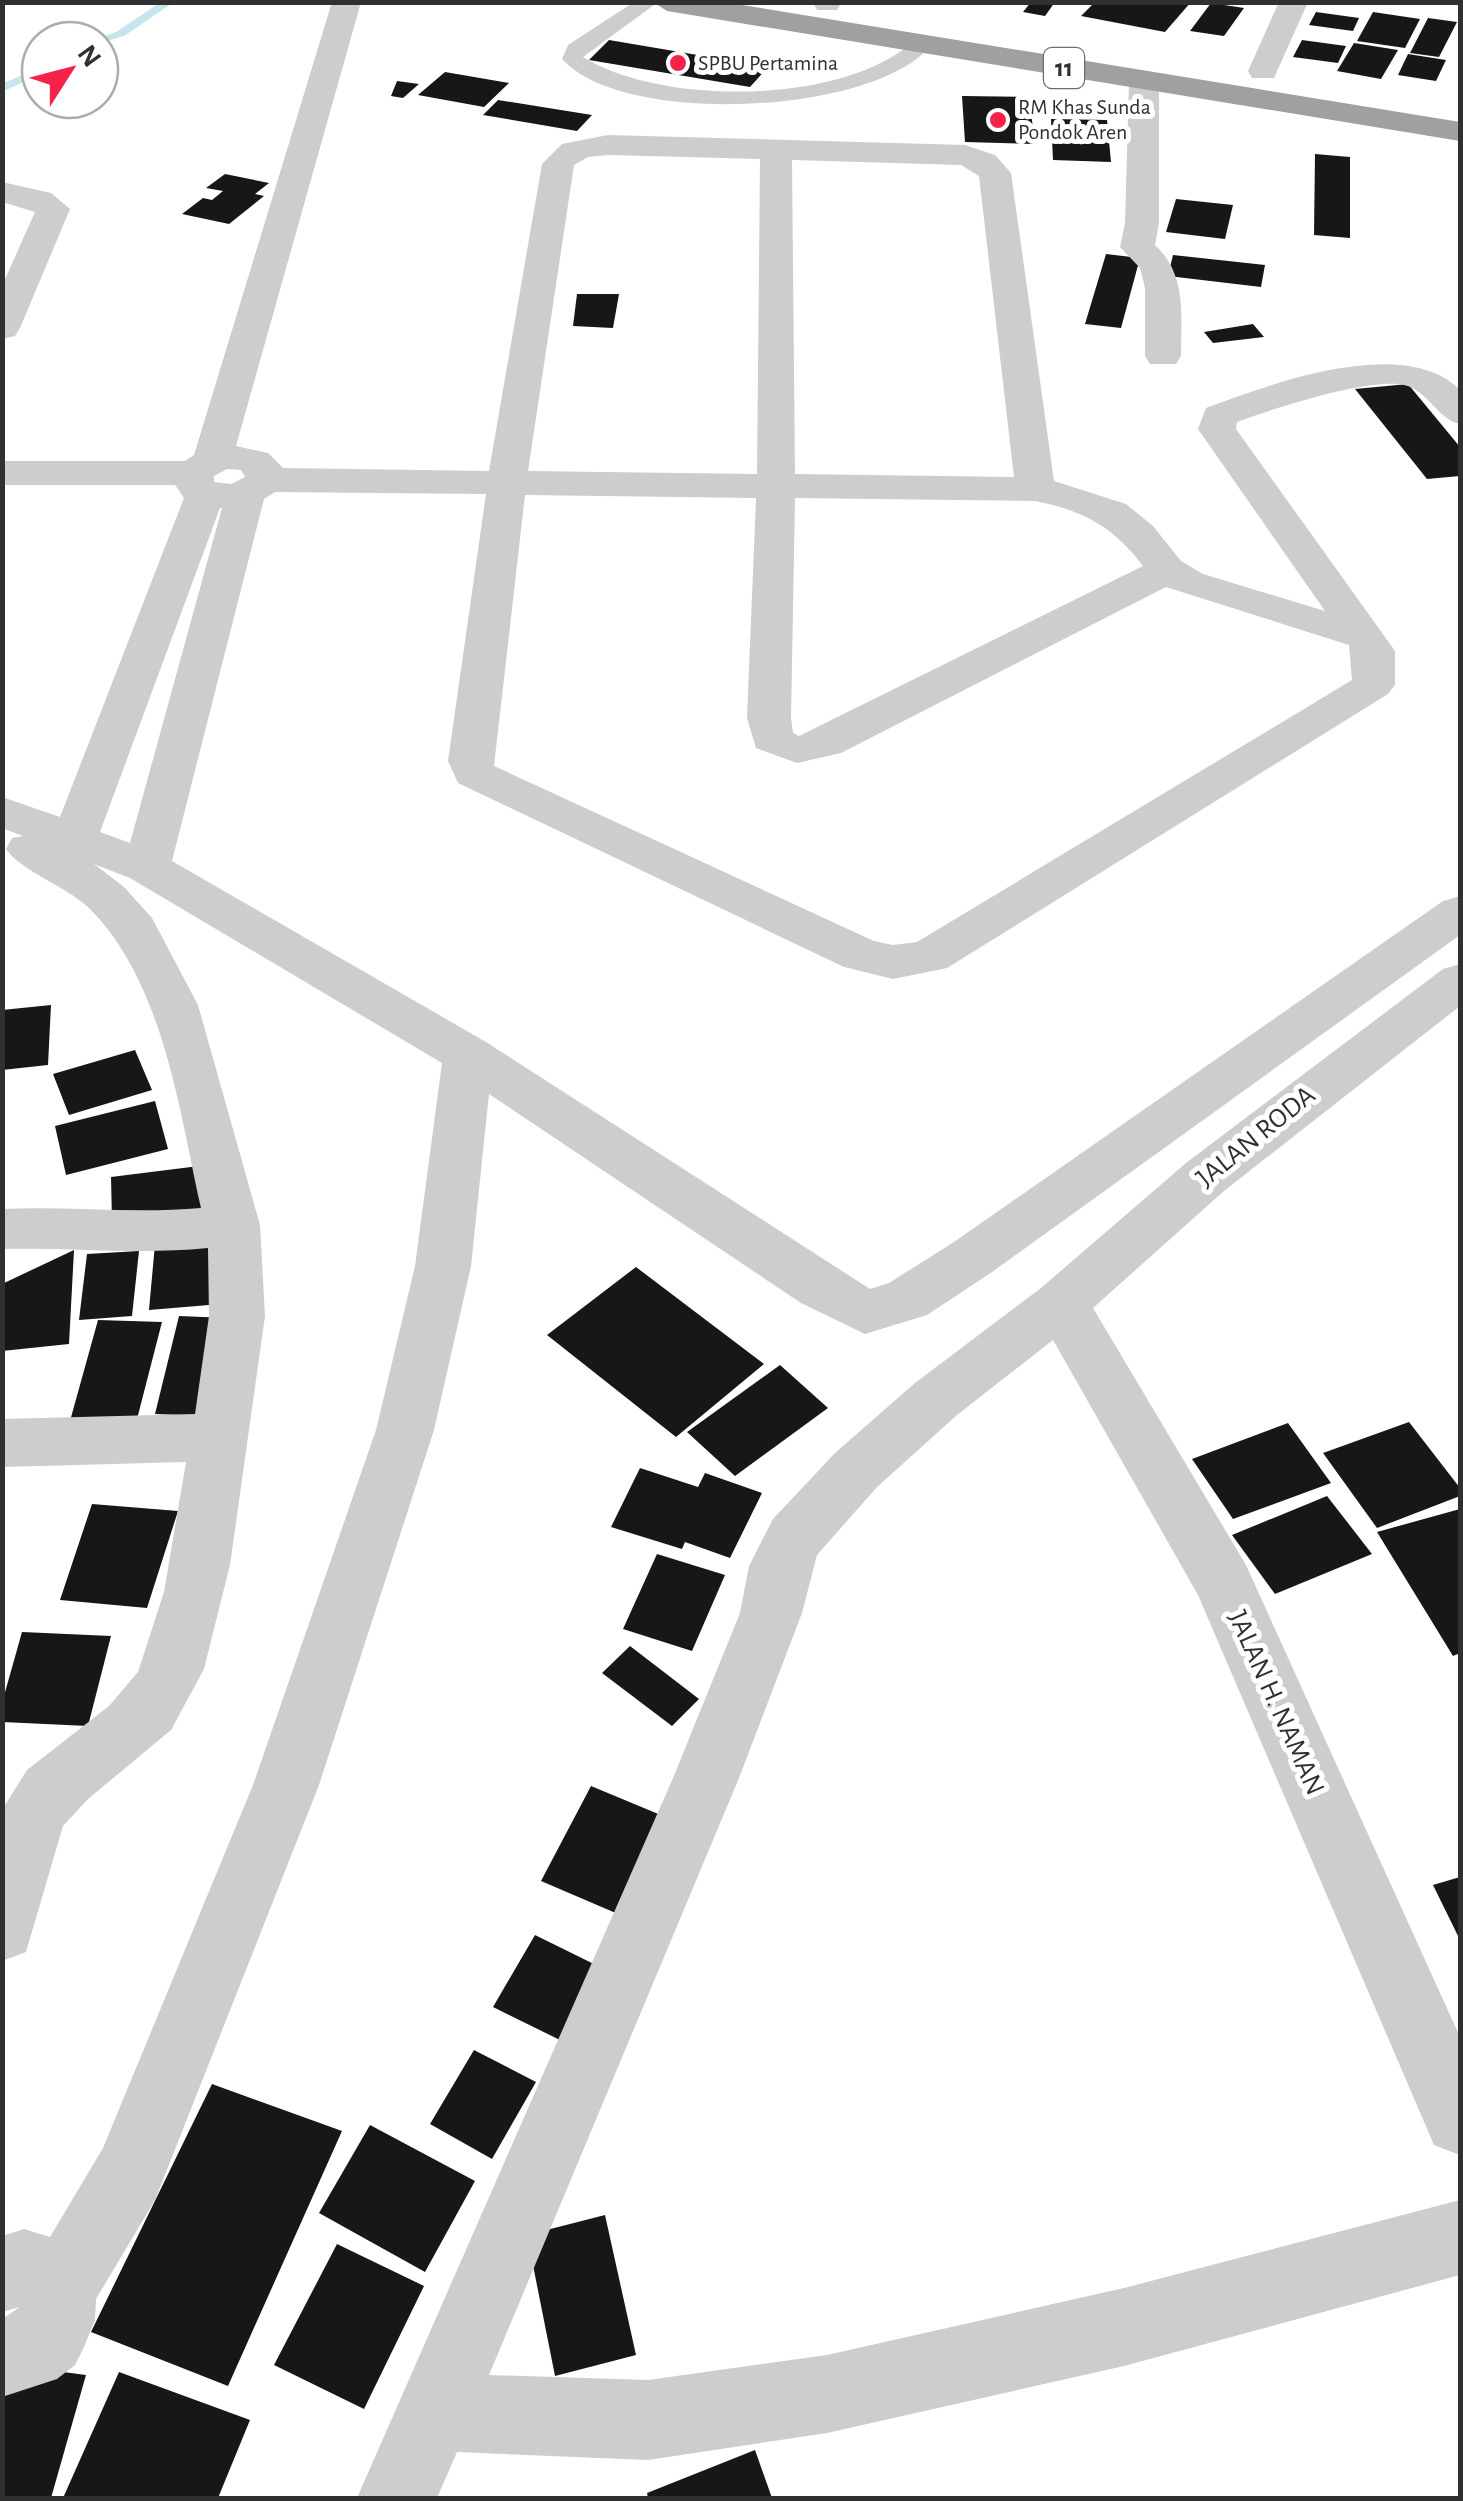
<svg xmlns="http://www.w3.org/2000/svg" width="1463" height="2501" font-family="'Alegreya Sans',sans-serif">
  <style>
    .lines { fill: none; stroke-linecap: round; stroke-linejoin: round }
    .stream { fill: #c7e4ef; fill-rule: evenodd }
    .building { fill: #171717 }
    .service { fill: #cdcdcd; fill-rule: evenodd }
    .minor { fill: #cdcdcd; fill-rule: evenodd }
    .trunk { fill: #a0a0a0; fill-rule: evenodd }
    .poi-dot { fill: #f6224a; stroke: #fff; stroke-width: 4 }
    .labels { text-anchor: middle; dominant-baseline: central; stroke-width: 10; stroke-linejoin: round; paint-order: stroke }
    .far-poi-label { font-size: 22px; fill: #303030; stroke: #fff; text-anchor: start }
    .shield { fill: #fff; stroke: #6e6e6e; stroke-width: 2.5 }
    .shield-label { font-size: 25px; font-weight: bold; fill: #303030 }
    .street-label { font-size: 28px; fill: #303030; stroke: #fff }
  </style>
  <rect width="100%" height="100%" fill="#fff"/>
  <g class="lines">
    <path class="stream" d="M161,2H174L124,36L100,43V40H94L116,32Z
      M40,67V74L2,92V84Z"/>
  </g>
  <path class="building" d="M1031,2H1055L1045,16L1023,12Z
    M1095,2H1191L1165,32L1081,16Z
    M1211,3L1244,8L1224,36L1190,31Z
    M1316,12L1359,18L1353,31L1309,25Z
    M1373,12L1420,19L1405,48L1357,41Z
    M1428,18L1457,22L1439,57L1410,53Z
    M609,40L768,67L750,87L589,60Z
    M1302,40L1346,46L1338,63L1293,57Z
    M1354,43L1398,50L1381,79L1337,71Z
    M1408,54L1446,60L1436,81L1398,75Z
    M445,72L509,83L484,107L418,95Z
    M397,81L419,84L403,98L391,96Z
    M962,96L1029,97L1035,144L965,142Z
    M498,100L592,115L577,131L483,115Z
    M1051,119L1107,120L1111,162L1053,160Z
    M1315,154L1350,157V238L1314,235Z
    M225,174L269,183L255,194L264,196L229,224L182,214L203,198L212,200L223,191L206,188Z
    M1176,199L1233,205L1225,239L1166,232Z
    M1106,254L1140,258L1121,328L1085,324Z
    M1173,255L1265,265L1261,287L1168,276Z
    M577,294H619L613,328L573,326Z
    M1253,324L1264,337L1213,343L1204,332Z
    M1408,384L1460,447V476L1427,479L1355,389Z
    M51,1005L48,1065L2,1070V1010Z
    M135,1050L152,1090L69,1115L53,1074Z
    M155,1101L168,1149L66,1175L55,1126Z
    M207,1165L210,1208L112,1221L111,1177Z
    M212,1239L209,1305L149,1310L155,1244Z
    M74,1250L69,1344L2,1351V1284Z
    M139,1251L132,1316L79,1320L87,1254Z
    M636,1267L764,1364L676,1437L547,1335Z
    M179,1316L228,1318L206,1416L155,1414Z
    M98,1320L162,1322L136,1423L70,1421Z
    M780,1365L828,1408L735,1476L687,1432Z
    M1409,1422L1460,1488V1496L1377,1528L1323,1453Z
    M1288,1423L1331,1483L1233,1519L1192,1459Z
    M640,1468L698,1487L705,1473L762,1493L730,1558L685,1542L682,1549L611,1527Z
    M1327,1496L1372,1554L1275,1594L1232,1535Z
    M92,1504L178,1511L147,1608L60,1600Z
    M1460,1509V1653L1453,1656L1377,1532Z
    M657,1554L725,1575L692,1651L623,1629Z
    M22,1632L111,1636L88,1726L2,1722V1703Z
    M630,1646L699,1699L672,1726L602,1673Z
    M591,1786L680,1823L632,1920L541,1881Z
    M1460,1877V1940L1433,1885Z
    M535,1935L604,1969L564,2042L493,2007Z
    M474,2050L536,2082L492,2159L430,2124Z
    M212,2084L342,2131L228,2386L91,2332Z
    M370,2125L475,2181L425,2272L319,2213Z
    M605,2215L636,2355L555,2376L527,2235Z
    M337,2244L424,2286L364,2409L274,2365Z
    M2,2364L86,2375L51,2498H2Z
    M119,2372L250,2420L218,2498H63Z
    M755,2450L772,2498H648L647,2493Z"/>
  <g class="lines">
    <path class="service" d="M634,2H658L583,57C662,106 843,105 914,41L921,39L931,45C876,115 622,127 562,59L568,45Z"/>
    <path class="minor" d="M332,2H361L236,446L268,453L283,468L489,471L542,164L562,144L608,135L965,145L995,155L1011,173L1054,481L1126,504L1153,526L1181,561L1203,574L1325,611L1198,429L1206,408C1270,384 1401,335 1458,388L1460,424C1437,419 1429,391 1404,385C1369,377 1272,409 1237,422L1236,429L1395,651V685L1388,694L947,968L893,979L844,967L458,783L448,761L486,494L275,492L264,499L172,861L486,1042L870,1289L889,1283L954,1242L1443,901L1460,896V935L992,1272L927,1315L865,1334L801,1303L489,1094L471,1266L434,1430L319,1785L155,2200L96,2299L95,2320L84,2347L75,2365L57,2379L2,2397V2319L20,2307L2,2312V2236L24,2229L50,2237L103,2148L253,1785L376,1430L415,1266L442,1063L130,878L94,864L124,887L152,918L198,1005L260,1225L265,1316L230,1565L204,1669L171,1730L88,1799L63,1826L26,1952L2,1961V1810L27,1770L109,1706L138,1672L164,1592L186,1462L2,1467V1419L195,1414L209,1316L208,1248C137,1255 73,1247 2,1249V1209C69,1206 134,1214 201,1208C179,1110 164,985 91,910C69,887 20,871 6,849L12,838L23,836L2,828V797L60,817L184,498L175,485H2V461H185L194,455ZM608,155L760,159L757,474L528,471L574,165L588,157ZM792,160L961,165L979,176L1014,477L795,474ZM227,469L241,470L245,477L231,484L214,482V476ZM525,495L756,498L747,718L756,748L797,763L841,753L1166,587L1349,645L1352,680L917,942L893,945L874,941L494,766ZM795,498L1035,501C1082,510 1114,527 1143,566L799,736L793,733L791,718ZM220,508H222L130,843L100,832Z
      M813,2H842L837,10H817Z
      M1279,2H1308L1274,78H1252L1248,71Z
      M1144,72L1159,81V223L1155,245C1187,275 1181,314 1181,356L1176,364H1150L1145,356V288L1140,268L1120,247L1125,223L1129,81Z
      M2,182L51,193L70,209L20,328L15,336L2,339V286L35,212L2,202Z
      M1460,964V1006L1224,1191L1093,1308L1246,1565L1460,2037V2155L1434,2145L1198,1595L1053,1340L957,1415L877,1487L817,1555L802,1613L739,1778L489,2375L648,2380L827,2355L1124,2288L1460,2200V2275L1124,2366L827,2433L648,2460L457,2452L437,2498H357L673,1778L740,1613L749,1566L773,1519L835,1453L915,1383L1041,1288L1186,1163L1443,969Z"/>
    <path class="trunk" d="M653,2H724L1460,122V141L667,11Z"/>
  </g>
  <g class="poi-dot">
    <circle cx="678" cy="63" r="10"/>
    <circle cx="998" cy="120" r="10"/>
  </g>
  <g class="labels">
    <g class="far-poi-label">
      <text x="698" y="63">SPBU Pertamina</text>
      <text x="1018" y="107">RM Khas Sunda<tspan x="1018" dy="25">Pondok Aren</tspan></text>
    </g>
    <rect class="shield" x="1044" y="48" width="40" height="40" rx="8"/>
    <g class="shield-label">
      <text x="1064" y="68">11</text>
    </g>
    <g class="street-label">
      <text transform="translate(1256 1137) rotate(-39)">JALAN RODA</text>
      <text transform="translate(1276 1703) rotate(66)">JALAN H. NAMAN</text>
    </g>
  </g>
  <rect width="1463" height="2501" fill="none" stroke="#303030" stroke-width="10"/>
  <g transform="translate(70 70) rotate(54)"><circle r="48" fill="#ffffff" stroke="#acacac" stroke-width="2.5"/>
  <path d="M0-8L18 38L0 25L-18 38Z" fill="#f6224a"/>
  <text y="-15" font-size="28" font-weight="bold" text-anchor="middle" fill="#303030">N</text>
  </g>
</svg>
